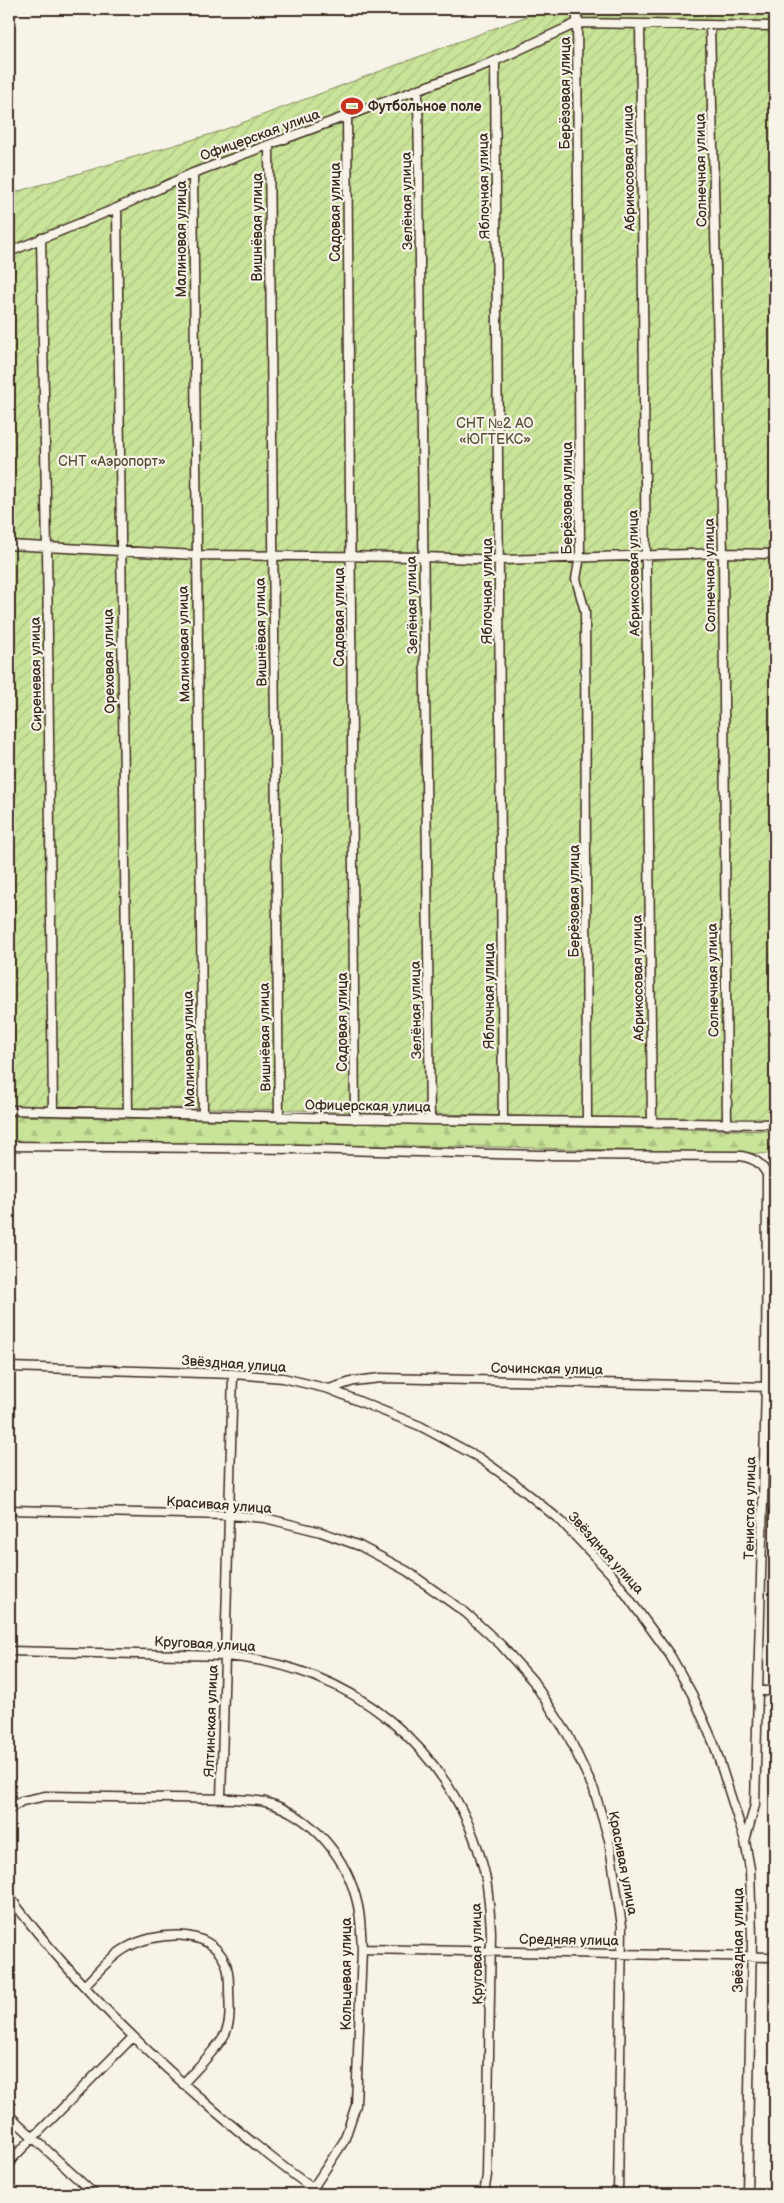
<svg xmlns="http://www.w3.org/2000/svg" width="784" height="2203" font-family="'Balsamiq Sans',sans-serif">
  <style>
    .forest { fill: url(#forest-firs); stroke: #82865c }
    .garden { fill: url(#garden-furrows); stroke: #82865c }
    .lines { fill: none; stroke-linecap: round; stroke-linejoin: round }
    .street-casing { stroke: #3b2a1e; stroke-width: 11 }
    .street { stroke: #f7f3e8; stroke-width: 8 }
    .labels { text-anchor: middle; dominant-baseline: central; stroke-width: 4.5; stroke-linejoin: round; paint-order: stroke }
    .street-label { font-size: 14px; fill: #3b2a1e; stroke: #f7f3e8 }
    .poi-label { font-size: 14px; font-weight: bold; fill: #3b2a1e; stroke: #f7f3e8; text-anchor: start }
    .park-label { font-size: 14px; fill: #574f37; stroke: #f7f3e8 }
  </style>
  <defs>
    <pattern id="forest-firs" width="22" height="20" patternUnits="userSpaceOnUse" patternTransform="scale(1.25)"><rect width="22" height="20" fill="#c9e399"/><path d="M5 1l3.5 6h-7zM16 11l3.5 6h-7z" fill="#aec383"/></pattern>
    <pattern id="garden-furrows" width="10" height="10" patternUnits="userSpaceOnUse" patternTransform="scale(1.25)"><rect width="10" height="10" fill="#c9e399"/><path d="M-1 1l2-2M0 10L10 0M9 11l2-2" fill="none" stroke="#aec383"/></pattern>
  </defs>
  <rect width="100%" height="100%" fill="#f7f3e8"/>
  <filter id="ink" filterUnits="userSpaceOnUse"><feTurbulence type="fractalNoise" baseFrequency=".02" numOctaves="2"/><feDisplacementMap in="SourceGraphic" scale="10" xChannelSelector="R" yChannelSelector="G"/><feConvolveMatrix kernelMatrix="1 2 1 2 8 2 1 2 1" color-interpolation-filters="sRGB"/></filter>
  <g filter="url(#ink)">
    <path class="forest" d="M9,1116L775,1131V1154L497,1147L9,1142Z"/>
    <path class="garden" d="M546,9H775V1123L216,1108H9V194L215,133Z"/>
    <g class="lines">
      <g class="street-casing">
        <path id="street" d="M577,9L580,556L576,579L585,611L587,1121
          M640,24L652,1122
          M710,25L723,553L727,1124
          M495,61L503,1121
          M418,90L430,1120
          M347,116L355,1119
          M269,146L279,1117
          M193,173L203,1114
          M117,208L128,1113
          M41,238L47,549L53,1111
          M9,252L117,208L193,173L495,61L577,23L775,26
          M9,545L196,555L424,557L500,560L723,553L775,554
          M9,1110L430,1120L775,1124
          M9,1146L301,1149L538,1155L741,1156C755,1159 760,1162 767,1174L766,1386L755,1805L745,1841
          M9,1367L233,1374L283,1378L329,1389L420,1426L478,1457L512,1481L562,1522L612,1575L670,1655L692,1694L714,1744L745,1841L750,1869L752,1938L747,2194
          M329,1389L354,1381L381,1378L775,1387
          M9,1510L228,1515L265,1518L321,1532L360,1546L407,1571L466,1613L501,1645L533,1681L568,1735L594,1790L609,1840L622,1926L618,2194
          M9,1651L225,1656C350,1665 453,1747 484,1870C489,1891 490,1912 491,1933L487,2175L484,2194
          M758,1691H775
          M221,1799L233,1374
          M9,1809L22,1801L46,1796L234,1799C244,1800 255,1800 265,1802C313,1815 348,1859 358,1906C361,1920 361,1935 362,1949L356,2105L344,2141L309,2194
          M9,1896C68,1976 140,2047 216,2112C250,2141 284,2169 321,2194
          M362,1949L775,1957
          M84,1986C97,1973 110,1957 126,1948C154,1932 209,1926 225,1962C229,1969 229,1981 229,1988C229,2003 232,2020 225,2034C217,2049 195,2070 183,2084
          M9,2115L94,2194
          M9,2162L133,2037"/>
      </g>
      <use href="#street" class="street"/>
    </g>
  </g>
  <defs>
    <g id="stadium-bare" transform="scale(1.725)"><path d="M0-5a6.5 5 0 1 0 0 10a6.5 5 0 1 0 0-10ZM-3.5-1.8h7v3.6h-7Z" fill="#c8321e" stroke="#f7f3e8" stroke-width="2.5" paint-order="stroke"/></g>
  </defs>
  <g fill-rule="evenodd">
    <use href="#stadium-bare" x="352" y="106"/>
  </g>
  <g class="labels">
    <g class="street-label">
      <text transform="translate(565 93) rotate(-90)">Берёзовая улица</text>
      <text transform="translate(260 135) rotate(-20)">Офицерская улица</text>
      <text transform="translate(629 168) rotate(-91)">Абрикосовая улица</text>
      <text transform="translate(701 170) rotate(-91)">Солнечная улица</text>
      <text transform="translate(484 186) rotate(-91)">Яблочная улица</text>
      <text transform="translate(407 201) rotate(-91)">Зелёная улица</text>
      <text transform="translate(335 212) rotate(-90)">Садовая улица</text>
      <text transform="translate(257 227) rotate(-90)">Вишнёвая улица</text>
      <text transform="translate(181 239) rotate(-90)">Малиновая улица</text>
      <text transform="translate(567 498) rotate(-90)">Берёзовая улица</text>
      <text transform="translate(634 573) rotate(-91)">Абрикосовая улица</text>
      <text transform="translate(710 575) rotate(-91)">Солнечная улица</text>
      <text transform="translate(487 591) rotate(-90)">Яблочная улица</text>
      <text transform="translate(412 605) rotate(-91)">Зелёная улица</text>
      <text transform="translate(339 617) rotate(-90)">Садовая улица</text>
      <text transform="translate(261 632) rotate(-91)">Вишнёвая улица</text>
      <text transform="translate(184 644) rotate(-91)">Малиновая улица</text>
      <text transform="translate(109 661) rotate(-91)">Ореховая улица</text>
      <text transform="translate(36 674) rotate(-91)">Сиреневая улица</text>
      <text transform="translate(574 901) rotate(-90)">Берёзовая улица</text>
      <text transform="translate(638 978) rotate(-91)">Абрикосовая улица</text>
      <text transform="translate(713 980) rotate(-91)">Солнечная улица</text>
      <text transform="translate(489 996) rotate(-90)">Яблочная улица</text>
      <text transform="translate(416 1010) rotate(-91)">Зелёная улица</text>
      <text transform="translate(342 1022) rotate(-90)">Садовая улица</text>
      <text transform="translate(265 1037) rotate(-91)">Вишнёвая улица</text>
      <text transform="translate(189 1049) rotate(-91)">Малиновая улица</text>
      <text transform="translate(368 1106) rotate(1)">Офицерская улица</text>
      <text transform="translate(234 1364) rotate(4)">Звёздная улица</text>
      <text transform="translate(547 1369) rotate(1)">Сочинская улица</text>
      <text transform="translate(219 1505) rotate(4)">Красивая улица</text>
      <text transform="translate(750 1508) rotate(-89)">Тенистая улица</text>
      <text transform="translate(606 1553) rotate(48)">Звёздная улица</text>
      <text transform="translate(205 1644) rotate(3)">Круговая улица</text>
      <text transform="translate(211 1721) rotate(-88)">Ялтинская улица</text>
      <text transform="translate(623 1863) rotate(79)">Красивая улица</text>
      <text transform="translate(569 1940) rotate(1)">Средняя улица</text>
      <text transform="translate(738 1940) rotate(-90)">Звёздная улица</text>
      <text transform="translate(477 1954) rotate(-91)">Круговая улица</text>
      <text transform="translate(346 1974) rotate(-90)">Кольцевая улица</text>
    </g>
    <g class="poi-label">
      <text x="368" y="106">Футбольное поле</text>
    </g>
    <g class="park-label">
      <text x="495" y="423">СНТ №2 АО<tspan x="495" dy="16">«ЮГТЕКС»</tspan></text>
      <text x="112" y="461">СНТ «Аэропорт»</text>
    </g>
  </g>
  <rect width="784" height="2203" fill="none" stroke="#f7f3e8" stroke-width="30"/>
  <rect x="15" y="15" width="754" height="2173" fill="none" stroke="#3b2a1e" stroke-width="2" filter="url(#ink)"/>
</svg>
